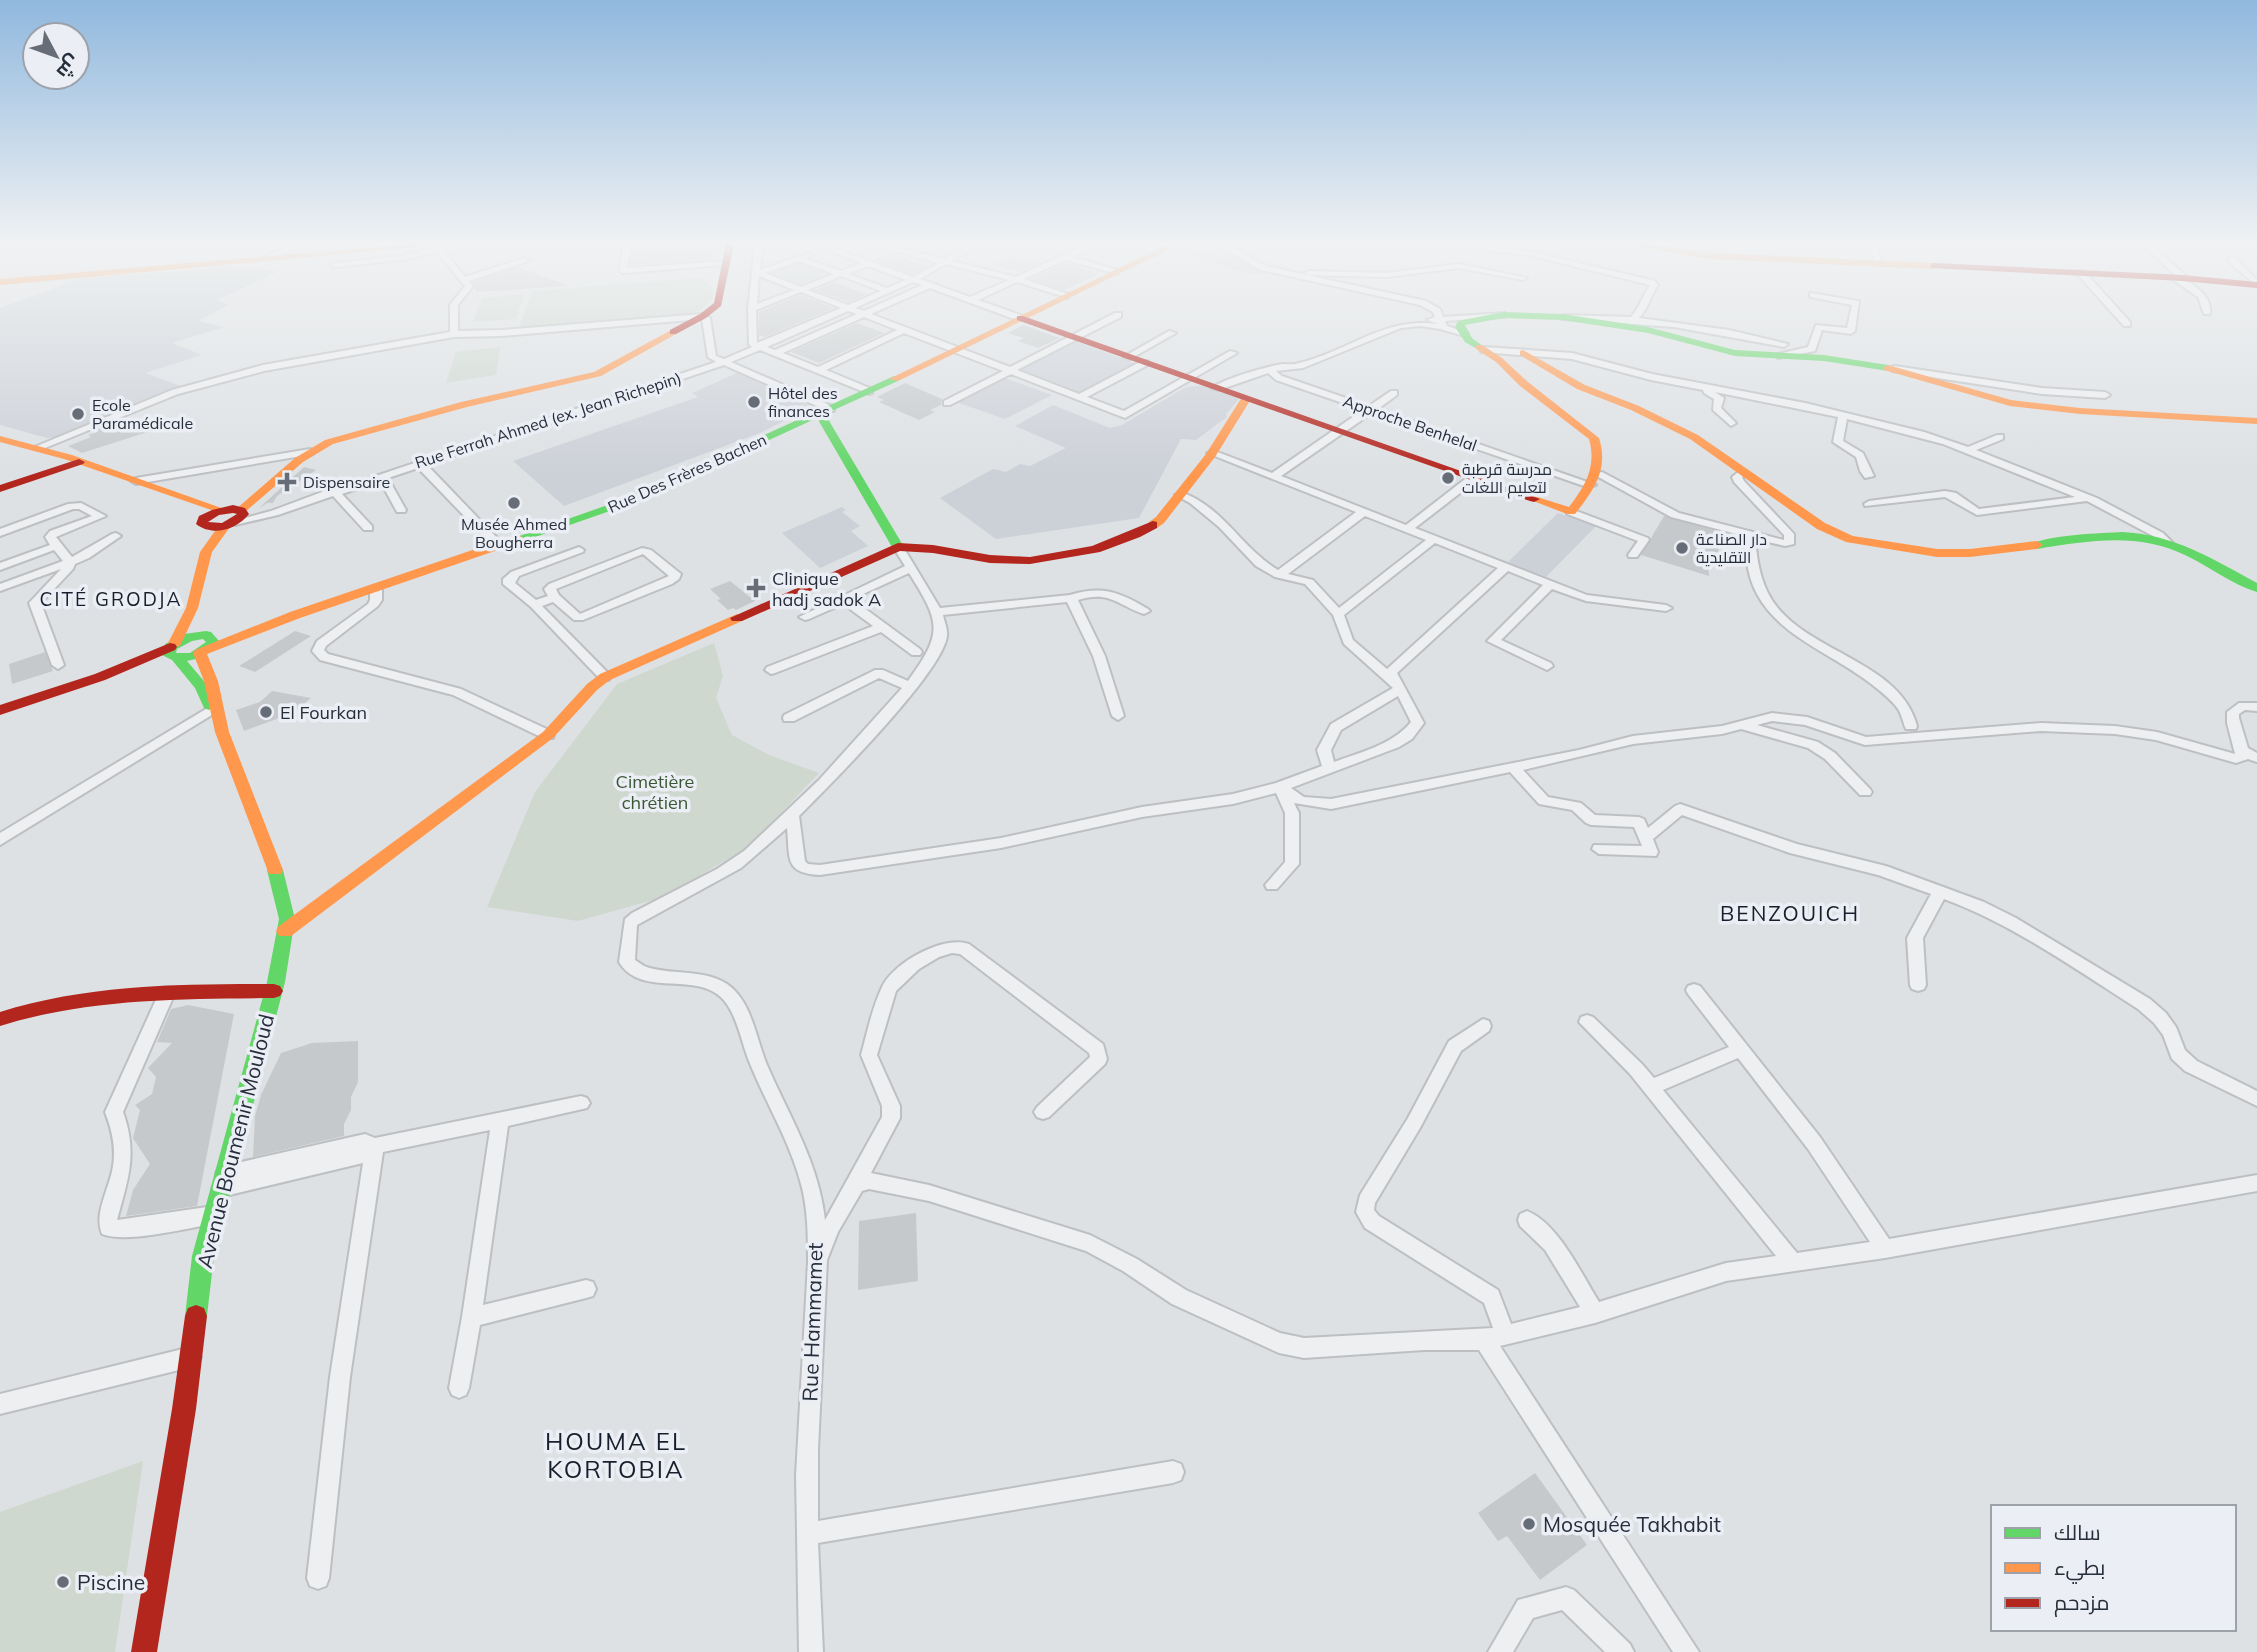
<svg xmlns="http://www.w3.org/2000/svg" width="2257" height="1652" font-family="Mulish,Cairo,sans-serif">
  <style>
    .built { fill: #ccd0d7 }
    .green { fill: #ced8cf }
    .building { fill: #c6c9cc }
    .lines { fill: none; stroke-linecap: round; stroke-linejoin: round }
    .street-casing { stroke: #bdbfc2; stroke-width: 4 }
    .street { fill: #edeff0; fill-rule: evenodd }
    .fast { fill: #63d668; fill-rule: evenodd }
    .slow { fill: #ff974d; fill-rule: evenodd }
    .jam { fill: #b3261e; fill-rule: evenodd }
    .poi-dot { fill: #666d77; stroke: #ebeef4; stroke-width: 2.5 }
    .labels { text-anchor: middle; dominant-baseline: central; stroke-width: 7; stroke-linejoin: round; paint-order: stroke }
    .far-poi-label { font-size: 16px; fill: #262e3c; stroke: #ebeef4; text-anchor: start }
    .far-street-label { font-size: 16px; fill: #262e3c; stroke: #ebeef4 }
    .poi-label { font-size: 18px; fill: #262e3c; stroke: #ebeef4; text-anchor: start }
    .park-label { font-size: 18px; fill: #3a5733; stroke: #ebeef4 }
    .neighbourhood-label { font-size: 19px; letter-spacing: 2px; fill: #181f2c; stroke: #ebeef4 }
    .quarter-label { font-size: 21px; letter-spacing: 2px; fill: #181f2c; stroke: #ebeef4 }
    .near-street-label { font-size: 21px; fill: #262e3c; stroke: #ebeef4 }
    .near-poi-label { font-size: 21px; fill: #262e3c; stroke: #ebeef4; text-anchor: start }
    .near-quarter-label { font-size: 24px; letter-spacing: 2px; fill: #181f2c; stroke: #ebeef4 }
  </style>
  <rect width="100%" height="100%" fill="#dee1e4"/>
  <path class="built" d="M975,244H1024L1011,256L1045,264L1029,273L993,265L1007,256L971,247Z
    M1199,244H1215L1263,272L1258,275L1234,270L1189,254Z
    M800,260L838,274L806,287L768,272Z
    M215,265L280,271L217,300L228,305L198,321L224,327L172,343L202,355L145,373L181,386L58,437L47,438L0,425V308L82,278L206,269Z
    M1072,340L1135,363L1072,397L1008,372Z
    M737,373L812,407L760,433L564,506L513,461L698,397L692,393Z
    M1002,377L1052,395L1005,419L956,402Z
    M1204,385L1240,398L1226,414L1227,417L1196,440L1181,439L1139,518L996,539L940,498L993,469L1006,472L1020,464L1030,466L1066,448L1015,426L1053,405L1110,428L1122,425L1186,387Z
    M842,507L846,510L842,512L860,526L851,531L868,546L820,568L782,533Z
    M1558,513L1596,526L1546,577L1508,562Z"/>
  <path class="green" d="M702,278L712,289L713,298L701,310L690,315L519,328L532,291Z
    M524,294L516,319L473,322L482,298Z
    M500,347L496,375L446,383L456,352Z
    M714,643L723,676L716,698L732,735L769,755L819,773L751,845L664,897L578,921L487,907L535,792L617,684Z
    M143,1461L115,1652H0V1512Z"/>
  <path class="building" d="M635,244H712L711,259L630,265Z
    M889,253L927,266L913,274L874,260Z
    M1065,263L1099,274L1064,290L1031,279Z
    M518,267L524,269L569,286L476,292L473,282Z
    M834,282L867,294L848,302L815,290Z
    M801,295L834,308L765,337L759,335V312Z
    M857,323L884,333L819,363L791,352Z
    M1023,325L1060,338L1038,348L1018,341L1024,338L1008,333Z
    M905,383L942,399L941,405L930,410L935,412L919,420L879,402L884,400L877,397Z
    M127,417L154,430L82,453L68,446L91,437L88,435L97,432L94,431Z
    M304,467L316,470L277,496L273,503H267L258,509Z
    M1664,516L1716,531L1719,555L1708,560L1709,576L1641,555Z
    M730,581L755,601L736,610L733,608L728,610L717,600L721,599L710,589Z
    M295,631L311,636L255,672L239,666Z
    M45,652L53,671L12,684L9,664Z
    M272,691L311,698L293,713L244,731L236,710L260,702Z
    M188,1005L234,1014L197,1206L126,1216L133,1190L150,1164L133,1138L140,1110L135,1105L152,1094L156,1077L148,1068L172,1043L157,1042L171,1009Z
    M358,1041V1082L351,1097V1110L344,1124V1136L253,1157L255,1116L261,1095L281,1053L312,1043Z
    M916,1213L918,1281L858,1290L859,1221Z
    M1535,1473L1587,1545L1540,1580L1507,1536L1498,1541L1478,1513Z"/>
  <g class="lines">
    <g class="street-casing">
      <path id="street" d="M295,244H306L268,260L261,258Z
        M432,244H439L465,277L524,258L531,260L469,281L473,286L458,305V331L502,330L703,314L710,318L716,356L724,359L752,347L749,344L748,309L755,244H763L760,270L809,253L813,255L806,259L841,271L861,263L812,244H823L913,277L938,263L868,244H882L944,259L972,244H981L952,261L1016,277L1087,244H1097L1072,257L1117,270V274L1065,260L1024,279L1068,294V298L1017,282L978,300L1023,316V320H1017L930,288L871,314L1010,367L1115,313H1121V317L1017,370L1079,394L1142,361H1148V365L1087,397L1124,411L1230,351L1237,353L1125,418L1011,374L950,405H944V401L1003,371L904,333L826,370L872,389V393L869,394L760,350L731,362L834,407V411H828L724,365L427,465L503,544L504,546L499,549L495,548L418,468L388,478L406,510L405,512H397L380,481L342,494L372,526V530H364L333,496L278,515L235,525L230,522L271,511L330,489H337L716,362L708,357L702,319L502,336L454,337L264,371L178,394L40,450L32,448L172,390L263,365L450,332V305L465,286L437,252L401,260L335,267L331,265L335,263L401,256L433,248ZM799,261L834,274L801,287L765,273ZM946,264L1009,280L970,297L920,279ZM868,266L906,280L887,288L848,274ZM759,276L794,290L757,304ZM841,276L881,291L848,305L808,290ZM913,282L922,285L864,311L855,308ZM801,292L841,308L757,343L756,310ZM848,311L857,314L775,350L767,347ZM864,317L897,330L818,367L783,353Z
        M624,244H632L627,268L724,261L728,263L724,265L623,273L619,271Z
        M1139,244H1147L1159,254L1152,256Z
        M1217,244H1226L1266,266L1426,301L1440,309L1443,317L1505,313V317H1502L1445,321L1447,326L1468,333V337L1440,329L1420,326L1401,328L1303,368L1276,371L1282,376L1369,406L1391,391H1397V395L1378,409L1596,485L1587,487L1372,413L1281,476L1406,525L1469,476H1477V480L1415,528L1587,595L1666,605L1672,608L1666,611L1586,601L1552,589L1501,640L1551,663L1553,666L1547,670L1487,641L1543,585L1508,571L1397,673L1424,723L1412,739L1399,747L1291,788L1304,797L1331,799L1579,750L1633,736L1722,726L1772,713L1807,717L1866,737L2041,723L2115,726L2157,732L2235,754L2227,723V712L2239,703H2257V711L2245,710L2239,714V718L2248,748L2257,753V762L2248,759L2236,763L2156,740L2115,734L2041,731L1865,745L1805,725L1772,721L1757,725L1818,742L1835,753L1870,789L1872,792L1870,795H1860L1825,759L1808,748L1741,729L1722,734L1633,744L1523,770L1548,797L1581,803L1595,815L1639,817L1644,819L1648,828L1675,806L1680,804L1797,844L1886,866L1984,902L2016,918L2150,999L2166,1013L2176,1027L2185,1050L2197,1061L2257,1091V1106L2185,1071L2172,1059L2163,1035L2154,1023L2138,1009C2075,969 2014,925 1944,899L1923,938L1926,985L1924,989L1918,991L1912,989L1910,985L1907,938L1931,894L1878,875L1790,853L1682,815L1653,839L1658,852L1656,856L1599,854L1592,849L1594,845L1642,846L1634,827L1591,825L1586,823L1572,810L1539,804L1510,772L1331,809L1294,803L1299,813V864L1277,889H1267L1265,885L1285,862V813L1276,793L1233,804L1142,817L1001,848L820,875C784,873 790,859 787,828L741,868L637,925L635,960L644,966C670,976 702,968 727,984C752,1001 756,1039 767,1065C789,1116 819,1163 825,1220L882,1117V1106L861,1055C867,1033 872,1008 882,987C893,963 943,935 969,944L1103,1044L1107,1059L1105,1064L1049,1117L1043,1119L1037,1117L1034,1112L1037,1107L1090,1057L1089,1053L960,954L952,953L939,957L919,969L896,991L877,1055L900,1106V1118L871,1173L929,1185L1090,1235L1137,1259L1186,1290L1280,1333L1304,1338L1493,1328L1484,1303L1365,1228L1356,1212L1360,1195L1408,1118L1449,1041L1483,1019L1489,1021L1491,1026L1489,1031L1461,1051L1420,1128L1375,1203L1374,1210L1379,1216L1498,1290L1511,1324L1580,1307L1545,1250L1520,1226L1518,1220L1520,1214L1527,1211C1558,1223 1582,1275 1599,1302L1726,1263L1776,1256L1630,1074L1579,1022L1581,1017L1587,1015L1593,1017L1642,1064L1654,1078L1729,1047L1688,994L1686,990L1688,986L1694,984L1700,986L1820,1137L1889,1239L2257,1175V1191L1885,1258L1726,1281L1595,1323L1500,1346L1699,1652H1673L1479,1350H1424L1304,1358L1279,1353L1172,1304L1123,1271L1086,1251L929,1201L869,1189L862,1191L838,1232L827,1260L818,1450V1521L1173,1461L1181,1464L1184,1472L1181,1480L1173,1483L818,1543L823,1652H799L796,1475L808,1263C808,1237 808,1209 801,1184C790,1142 767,1105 751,1066C743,1048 740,1028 731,1011C728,1005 723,998 717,994C690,974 639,996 619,962L625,919L632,913L717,869L744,851L819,780L902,688L879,678L794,721H784L783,718L784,715L875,670H883L908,681L910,678C944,631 939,621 909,573L852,599L920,649L922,652L920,655H912L881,632L775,673L771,674L765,670L767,667L873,626L843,604L809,619L805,620L799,617L905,566L893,547L894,545H902L940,608L1070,595C1102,585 1120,592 1148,609L1150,611L1144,614C1117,605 1110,590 1078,600L1105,656L1124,716L1118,720L1112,716L1093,656L1067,602L943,615C944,621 948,629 947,636C943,672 829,786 799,816L805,861L808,864L820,865L1001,838L1142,807L1233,794L1276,783L1322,766L1317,750L1331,724L1393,688L1344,644L1333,615L1305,584L1275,577L1256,566L1219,527L1190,503L1175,495L1180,492C1222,505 1242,549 1278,570L1356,512L1207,453L1215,451L1272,473L1363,410L1276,380L1268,373L1219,390L1211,388C1226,378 1264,367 1283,364C1289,364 1294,365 1299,363C1350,351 1382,317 1438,324L1427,320L1435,317L1433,312L1420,305L1261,270ZM1365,516L1426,540L1339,608L1313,580L1288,574ZM1435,543L1498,568L1387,669L1353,640L1344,615ZM1398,696L1411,722C1392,745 1361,752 1334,762L1331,750L1341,730ZM1738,1058L1808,1149L1870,1242L1797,1253L1663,1090Z
        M1868,244H1876L1883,266L1876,264Z
        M2142,244H2150L2186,276L2185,280C2198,288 2212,297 2210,314H2204L2198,297L2173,280L2172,278L2176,276Z
        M1492,247L1528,251L1655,281L1658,285C1650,297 1649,307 1639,318L1729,330L1788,344L1784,347L1674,327L1561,319L1560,317L1564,315L1631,317C1640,307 1642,297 1650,285L1528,255L1489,251L1488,249Z
        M2229,258H2235L2257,280V286L2229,262Z
        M1459,264L1527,278L1523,280L1459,268L1386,277L1309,275L1305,273L1309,271L1386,273Z
        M2078,271H2084L2130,322V326H2124L2078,275Z
        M1810,293L1859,301L1855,331L1851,334L1822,330L1815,351L1778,358V354L1808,347L1816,325L1847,328L1852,305L1810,297Z
        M1169,331L1176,333L1130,359L1123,357Z
        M1484,347L1572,353L1652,374L1805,403L1924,432L1968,447L1997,435H2003V439L1976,450L2097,498L2163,533L2173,543L2168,546L2155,537L2087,501L1977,515L1945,497L1865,506L1864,504L1869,501L1945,491L1956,493L1979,509L2075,497L1943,444L1847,419L1843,441L1863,453L1874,476L1865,478L1860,471L1856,457L1833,442L1838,417L1715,392L1724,398L1721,408L1736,423L1731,426L1713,410L1714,399L1704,393L1703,390L1651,380L1572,359L1481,352V348Z
        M1895,366L2042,388L2105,392L2110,395L2105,398L2042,394L1892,371V367Z
        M310,449L313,450V454L136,484L131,481L136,478Z
        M1742,469L1747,472L1742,477L1744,481L1794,534V544L1785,546L1755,539C1757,557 1759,574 1767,591C1795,652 1899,657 1917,726L1916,729H1906C1903,723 1902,715 1898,709C1891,699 1880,691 1870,683C1833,654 1780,637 1757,594C1747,576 1746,555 1744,536L1671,517L1593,474L1602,472L1679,513L1784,540V535L1734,482L1732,477Z
        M81,503L106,516L56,537L72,557L112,534L116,533L121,536L89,558L75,564L73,569L41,603L64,665L58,669L52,665L29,603L61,569L0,591V584L63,561L54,550L0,570V563L50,545L45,537L50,531L92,516L79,509H73L0,536V529L68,504Z
        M1571,509L1648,538L1649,540L1637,557H1629L1628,555L1638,541L1567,514V510Z
        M579,547L584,550L583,552L519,576L515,583L536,600L548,596L544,589L549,584L642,548L651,550L681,574L679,579L672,584L583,620H574L553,602L542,606L609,674L611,677L609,680H601L531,607L503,584V579L511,572ZM643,554L669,576L580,614L559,595L556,589Z
        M376,585L382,588V600L378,606L326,646L324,650L328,654L461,689L553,732L554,735L553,738H543L453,695L320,660L312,651L317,641L368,604L370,600V588Z
        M211,706L217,710L215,713L0,845V833Z
        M167,987L173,988L175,993L123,1112C138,1154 128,1179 117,1220L214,1206L220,1209L223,1215L220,1221L214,1224C186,1228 127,1244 102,1234C93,1213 110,1188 113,1166C116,1147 112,1130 105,1112L159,993L161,988Z
        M581,1096L587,1098L590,1103L587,1108L508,1126L483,1305L586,1280L593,1282L596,1289L593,1296L586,1298L480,1325L469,1388L466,1395L459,1398L452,1395L449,1388L462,1317L490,1130L383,1152L350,1377L329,1578L326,1586L318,1589L310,1586L307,1578L330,1377L363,1163L221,1197L215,1195L212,1189L215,1183L223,1180L219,1179L216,1173L219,1167L365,1134L375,1138Z
        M191,1347L198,1350L201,1357L198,1364L191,1367L0,1414V1394Z
        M1566,1587L1574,1590L1630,1644L1634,1652H1605L1562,1610L1533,1618L1513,1652H1488L1518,1600Z"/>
    </g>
    <use href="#street" class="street"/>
    <path class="fast" d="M1503,312L1562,314L1648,327L1735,350L1824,355L1888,365L1893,368L1888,371L1824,361L1735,356L1648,333L1562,320L1503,318L1465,325L1472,338L1484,347L1479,350L1465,342L1455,327L1458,321Z
      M894,376L899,379L898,381L825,414L904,547L902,550H894L892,547L817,418L627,505L521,542H513L511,539L619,501Z
      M2122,532C2173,534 2213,559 2257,583V592C2232,585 2209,566 2185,555C2137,532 2088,541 2037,549L2031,545C2044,535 2103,533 2122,532Z
      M206,631L211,632L220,642L204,657L187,661L209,687L216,705L209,710L204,708L195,688L172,660L162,655L165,644L184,634ZM203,639L206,642L190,653H176L177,649L192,641Z
      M275,864L281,866L283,870L295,919L285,982L214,1256L207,1316L204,1324L196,1327L188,1324L185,1316L192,1256L267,982L279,919L267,870L269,866Z"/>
    <path class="slow" d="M414,244H454L0,285V279Z
      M1619,244H1645L1711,253L1934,263L1938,266L1934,269L1711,259Z
      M1165,246L1172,248L898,381L889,379Z
      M673,329L678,332L676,334L601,376L467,407L333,444L303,462L245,512L241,514L235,510L295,458L325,440L461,402L594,372Z
      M1476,345H1482L1502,358L1528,382L1599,438C1609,469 1594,490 1575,514H1567L1528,499L1534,496L1569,507C1585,486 1597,467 1589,439L1520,386L1496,362L1476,349Z
      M1523,350L1585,385L1639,406L1698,435L1825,523L1853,536L1937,549H1970L2037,541L2043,545L2037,549L1970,557H1937L1846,542L1817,529L1690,439L1631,410L1577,389L1520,355V351Z
      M1888,365L2011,400L2080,408L2257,418V424L2080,414L2010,406L1884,370L1883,368Z
      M1242,397L1251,399L1215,457L1164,523L1157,528H1149V522L1156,517L1206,454Z
      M0,436L72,455L227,510L221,514L217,512L64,459L0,442Z
      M224,523L230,527L212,552L198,608L180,646H170L168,643L186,608L200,552L220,524Z
      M517,535L521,536V542L300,618L207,654L218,681L229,732L283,870L281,874H269L215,732L204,681L193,653L195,650L290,612Z
      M737,614L744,618L742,621L610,680L597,690L553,738L291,936H279L276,931L279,926L543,732L587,684L600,674Z"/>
    <path class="jam" d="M726,244H734L721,306L706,318L676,334H670V330L700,314L714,303Z
      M1934,263L2183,275L2257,282V288L2183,281L1931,268L1930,266Z
      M1017,316H1023L1540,499L1534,502L1530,501L1017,320Z
      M79,459L85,462L83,464L0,492V485Z
      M233,505L245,508L249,514C236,530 213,537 196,524L199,516L212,510ZM233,513L237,514L222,523L208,522L219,515Z
      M1153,521L1157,522V528L1140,537L1100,552L1030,564L990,563L933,553L900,551L742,621H732L730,618L898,543L933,545L990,555L1030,557L1092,546Z
      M170,643L175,644L177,647L175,650L105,680L0,715V705L95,674Z
      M274,984L280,986L283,991L280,996L274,998C181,999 90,998 0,1026V1012C90,984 181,984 274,984Z
      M196,1305L204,1308L207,1316L196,1409L157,1652H131L172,1409L185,1316L188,1308Z"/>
  </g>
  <linearGradient id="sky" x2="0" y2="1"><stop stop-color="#90b8de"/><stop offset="0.51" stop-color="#f0f2f3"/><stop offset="1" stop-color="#f0f2f3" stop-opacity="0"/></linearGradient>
  <rect width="2257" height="476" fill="url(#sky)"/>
  <g class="poi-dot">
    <circle cx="754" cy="402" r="7"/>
    <circle cx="78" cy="414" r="7"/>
    <circle cx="1448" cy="478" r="7"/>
    <path d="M283.5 471.5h7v7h7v7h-7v7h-7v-7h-7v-7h7z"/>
    <circle cx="514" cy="503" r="7"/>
    <circle cx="1682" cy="548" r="7"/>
    <path d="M752.5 577.5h7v7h7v7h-7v7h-7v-7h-7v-7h7z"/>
    <circle cx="266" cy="712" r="7"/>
    <circle cx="1529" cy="1524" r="7"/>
    <circle cx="63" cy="1582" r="7"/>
  </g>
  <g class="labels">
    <g class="far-poi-label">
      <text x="768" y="393">Hôtel des<tspan x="768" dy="18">finances</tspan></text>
      <text x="92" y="405">Ecole<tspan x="92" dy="18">Paramédicale</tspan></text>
      <text x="1462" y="469">مدرسة قرطبة<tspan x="1462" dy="18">لتعليم اللغات</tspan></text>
      <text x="303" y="482">Dispensaire</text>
      <text x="514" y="524" text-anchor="middle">Musée Ahmed<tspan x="514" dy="18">Bougherra</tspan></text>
      <text x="1696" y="539">دار الصناعة<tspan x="1696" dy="18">التقليدية</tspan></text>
    </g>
    <g class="far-street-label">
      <text transform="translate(548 420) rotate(-18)">Rue Ferrah Ahmed (ex. Jean Richepin)</text>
      <text transform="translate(1410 423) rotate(19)">Approche Benhelal</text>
      <text transform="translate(687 473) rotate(-24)">Rue Des Frères Bachen</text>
    </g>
    <g class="poi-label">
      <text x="772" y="578">Clinique<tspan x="772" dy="21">hadj sadok A</tspan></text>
      <text x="280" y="712">El Fourkan</text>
    </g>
    <g class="park-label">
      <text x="655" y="781">Cimetière<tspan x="655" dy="21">chrétien</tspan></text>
    </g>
    <g class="neighbourhood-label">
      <text x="111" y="599">CITÉ GRODJA</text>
    </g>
    <g class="quarter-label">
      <text x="1790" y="913">BENZOUICH</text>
    </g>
    <g class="near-street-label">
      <text transform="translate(235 1141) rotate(-76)">Avenue Boumenir Mouloud</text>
      <text transform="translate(812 1322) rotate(-88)">Rue Hammamet</text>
    </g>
    <g class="near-poi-label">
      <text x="1543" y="1524">Mosquée Takhabit</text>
      <text x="77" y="1582">Piscine</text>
    </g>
    <g class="near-quarter-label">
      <text x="616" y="1441">HOUMA EL<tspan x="616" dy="28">KORTOBIA</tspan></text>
    </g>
  </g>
  <rect x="1991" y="1505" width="245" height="126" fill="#ebeef4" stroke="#9ca1aa" stroke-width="2"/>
  <rect x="2005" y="1528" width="35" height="10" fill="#63d668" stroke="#9ca1aa" stroke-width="2"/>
  <text x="2054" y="1540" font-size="21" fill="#262e3c">سالك</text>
  <rect x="2005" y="1563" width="35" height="10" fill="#ff974d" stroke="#9ca1aa" stroke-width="2"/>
  <text x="2054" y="1575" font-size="21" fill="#262e3c">بطيء</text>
  <rect x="2005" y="1598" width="35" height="10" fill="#b3261e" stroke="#9ca1aa" stroke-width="2"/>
  <text x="2054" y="1610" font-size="21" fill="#262e3c">مزدحم</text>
  <g transform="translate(56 56) rotate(131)"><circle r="33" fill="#ebeef4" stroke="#9ca1aa" stroke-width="2"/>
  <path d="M0-5L12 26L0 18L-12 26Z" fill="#666d77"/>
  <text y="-10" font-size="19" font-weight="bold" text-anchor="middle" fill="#262e3c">ش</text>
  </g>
</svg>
